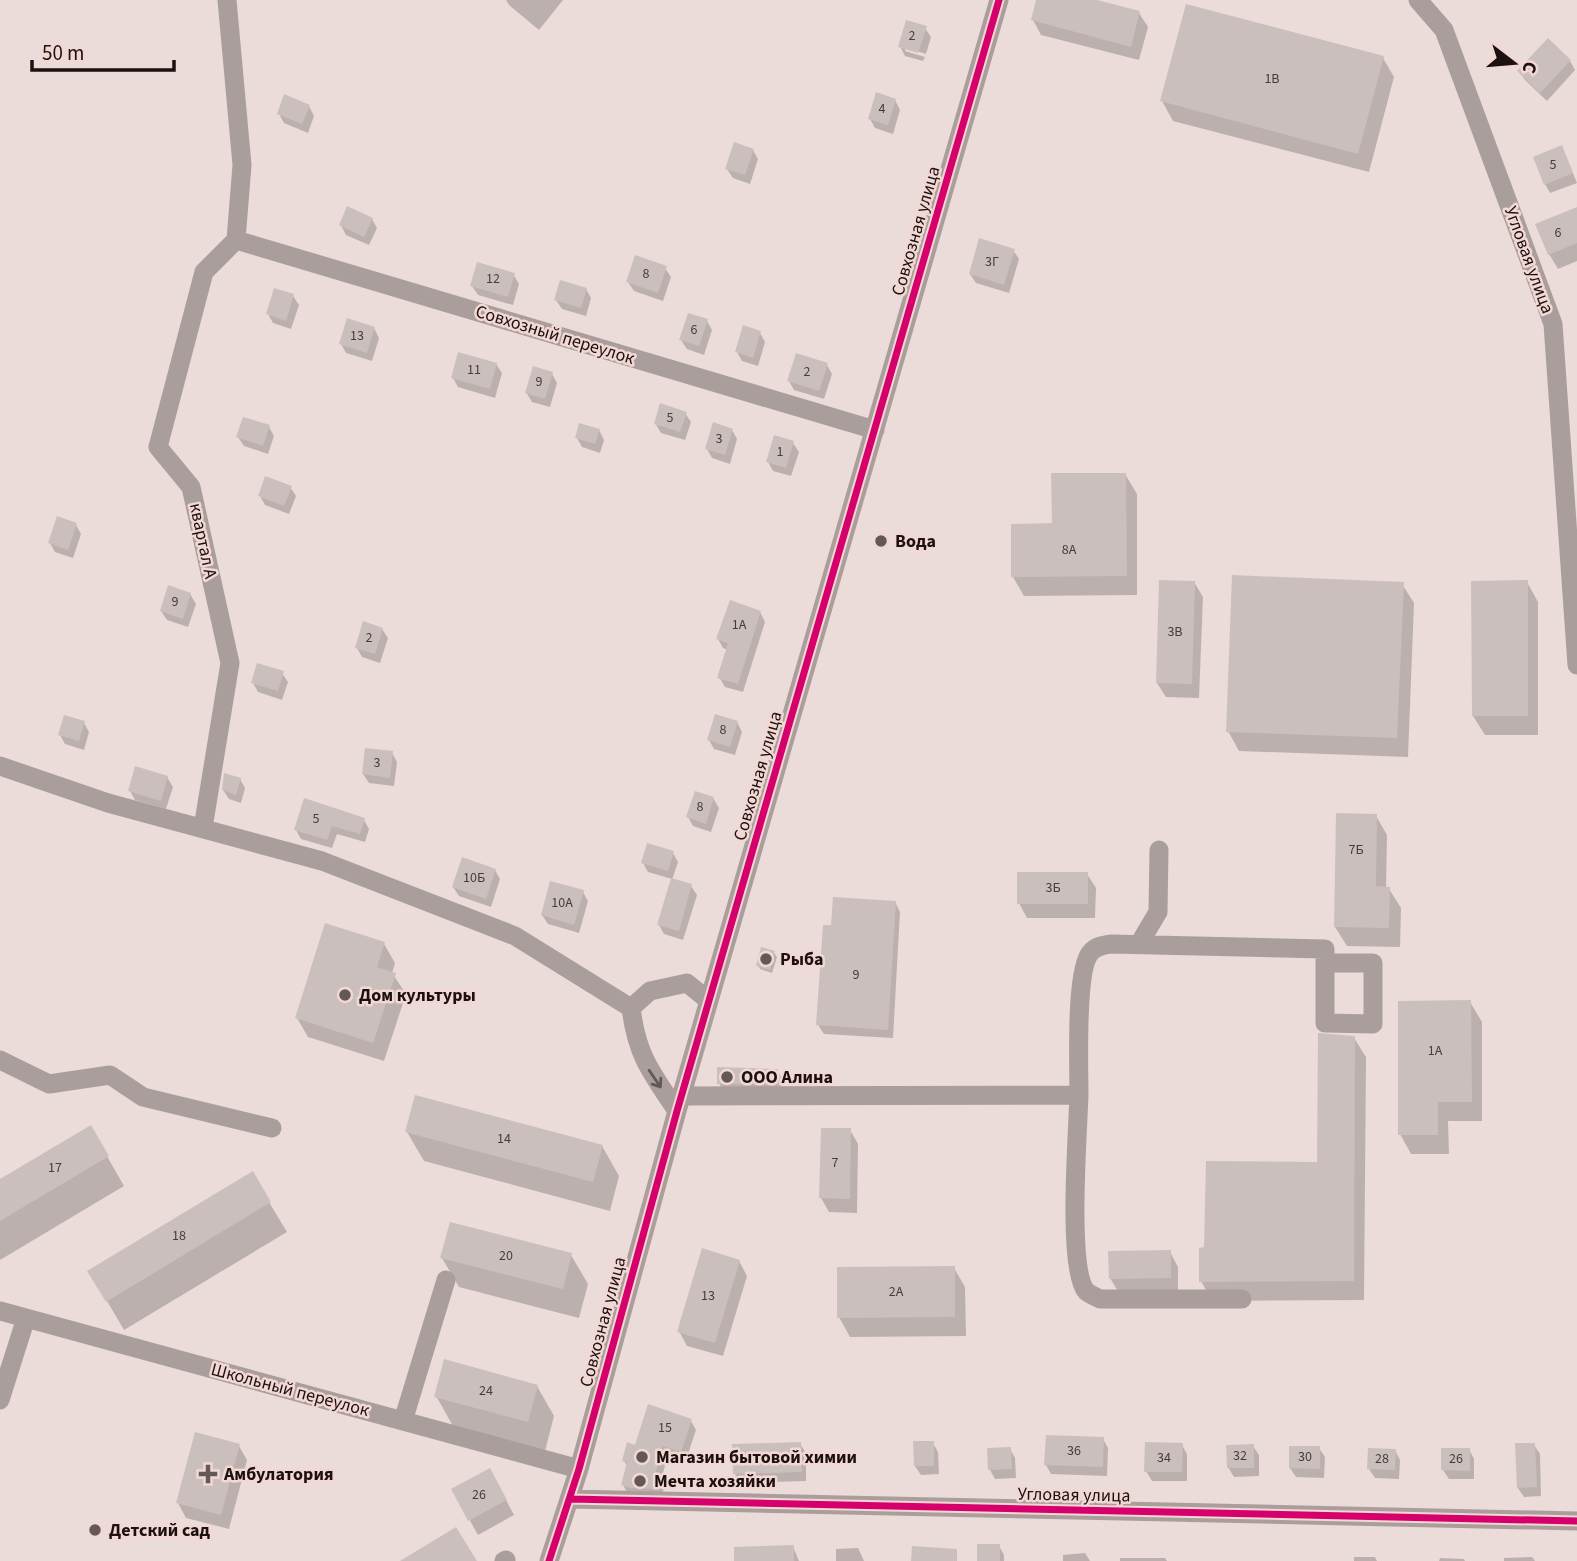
<svg xmlns="http://www.w3.org/2000/svg" width="1577" height="1561" font-family="'Source Sans 3',sans-serif">
  <style>
    .shadow { fill: #0003 }
    .building { fill: #cbbfbd }
    .lines { fill: none; stroke-linecap: round; stroke-linejoin: round }
    .minor { stroke: #aa9e9c; stroke-width: 19 }
    .cycleway-casing { stroke: #f2d7d3; stroke-width: 11 }
    .cycleway { stroke: #d6006c; stroke-width: 7 }
    .oneway { stroke: #625856 }
    .poi-dot { fill: #635857; stroke: #f2d7d3; stroke-width: 2.5 }
    .labels { text-anchor: middle; dominant-baseline: central; stroke-width: 5; stroke-linejoin: round; paint-order: stroke }
    .number-label { font-size: 14px; fill: #463c3b }
    .street-label { font-size: 18px; fill: #1a1110; stroke: #f2d7d3 }
    .poi-label { font-size: 18px; font-weight: bold; fill: #1a1110; stroke: #f2d7d3; text-anchor: start }
  </style>
  <rect width="100%" height="100%" fill="#ebdcda"/>
  <path class="shadow" d="M506,0H563L539,30L509,5Z
    M1038,0H1090L1139,13L1148,27L1139,60L1041,35L1033,20Z
    M925,28L931,37L926,54L905,47V51L925,57L923,61L905,56L900,46Z
    M1548,41L1570,61L1575,70L1547,101L1525,80L1519,71Z
    M1383,58L1394,77L1369,172L1173,121L1162,101Z
    M895,100L900,110L893,134L875,128L870,119Z
    M309,106L314,116L308,133L284,123L279,114Z
    M753,150L758,159L750,184L733,178L727,169Z
    M1566,156L1577,183L1550,193L1545,184Z
    M1577,209V261L1558,269L1549,254Z
    M372,219L377,228L369,245L346,235L341,225Z
    M1013,250L1019,259L1009,293L976,283L970,274Z
    M665,268L671,277L663,301L634,291L628,282Z
    M513,274L519,284L513,305L478,295L472,286Z
    M586,289L591,298L586,316L562,309L556,300Z
    M293,296L299,305L291,329L273,323L268,314Z
    M707,321L712,330L704,355L687,349L681,340Z
    M374,328L379,338L372,361L346,353L341,344Z
    M760,333L765,342L758,366L742,361L737,352Z
    M496,364L502,373L495,398L458,387L453,378Z
    M827,365L832,374L824,399L794,390L789,381Z
    M552,374L557,383L550,407L532,402L526,392Z
    M685,413L691,422L685,440L661,433L655,423Z
    M269,427L274,436L268,454L244,446L238,437Z
    M599,430L604,440L600,453L582,447L577,438Z
    M732,430L737,439L730,464L712,458L707,449Z
    M793,443L799,452L791,476L773,471L768,462Z
    M1125,474L1137,494V595L1024,596L1013,577L1054,525Z
    M290,487L296,496L289,514L265,505L260,496Z
    M76,525L81,534L73,558L55,552L50,543Z
    M1194,582L1203,597L1199,698L1166,697L1157,683Z
    M1527,582L1538,602V735H1485L1473,716Z
    M1402,584L1414,603L1408,757L1239,751L1228,731Z
    M190,594L196,604L188,627L167,620L161,611Z
    M760,612L765,622L743,692L725,687L719,677L728,650L723,648L718,639Z
    M382,629L388,638L380,663L362,657L357,648Z
    M282,673L288,682L282,700L258,692L253,683Z
    M737,722L742,732L735,755L714,749L709,740Z
    M84,723L89,732L84,750L65,744L60,735Z
    M392,753L397,762L394,786L369,783L363,774Z
    M167,777L173,787L166,809L135,800L130,791Z
    M240,779L245,788L241,803L229,799L223,790Z
    M713,798L719,808L711,832L693,826L688,817Z
    M1376,816L1387,835L1386,888L1389,889L1401,908L1400,947L1347,946L1335,927Z
    M364,820L369,829L365,842L337,834L332,848L301,839L296,830Z
    M673,853L678,862L672,880L691,886L697,895L683,940L664,934L659,925L672,879L648,872L643,863Z
    M495,870L500,879L491,907L459,896L453,887Z
    M1087,874L1096,888L1095,918H1027L1019,903Z
    M583,892L588,901L579,933L548,924L542,915Z
    M895,902L900,912L893,1038L824,1034L818,1025L833,927Z
    M384,944L395,963L392,973L406,994L384,1061L308,1037L297,1018Z
    M774,953L777,957L772,973L760,969L758,965Z
    M1470,1002L1482,1022V1121H1448L1449,1154H1411L1400,1134Z
    M1354,1038L1366,1057L1364,1300L1212,1301L1201,1281L1206,1249L1318,1164Z
    M777,1071L782,1078L781,1090L723,1091L719,1083Z
    M91,1128L124,1186L0,1260V1181Z
    M850,1130L858,1144L857,1213L829,1212L821,1198Z
    M407,1132L602,1146L619,1176L610,1211L424,1161Z
    M252,1174L287,1232L124,1330L90,1272Z
    M1170,1252L1178,1267V1292L1119,1293L1110,1278Z
    M571,1255L588,1284L579,1318L459,1287L442,1258Z
    M739,1261L747,1276L723,1356L687,1346L679,1331Z
    M954,1268L965,1287L966,1336L850,1337L839,1317Z
    M537,1386L554,1416L545,1451L453,1426L436,1396Z
    M691,1421L696,1430L686,1460L668,1454L661,1481L664,1487L662,1497L628,1494L623,1485L628,1467L624,1461L636,1447Z
    M1103,1439L1108,1448L1107,1476L1051,1474L1046,1465Z
    M933,1443L938,1452L939,1474L921,1475L915,1466Z
    M800,1444L806,1453V1481L740,1483L735,1474Z
    M1182,1445L1187,1454V1481H1152L1146,1471Z
    M1534,1445L1540,1454L1541,1496L1524,1497L1518,1488Z
    M239,1446L247,1460L229,1529L186,1518L178,1503Z
    M1253,1446L1259,1455V1476L1234,1477L1228,1467Z
    M1319,1448L1325,1457L1324,1478L1296,1477L1290,1468Z
    M1010,1449L1015,1458L1016,1478L995,1479L990,1470Z
    M1469,1449L1474,1459V1479H1449L1443,1470Z
    M1395,1450L1400,1460L1399,1479L1375,1478L1369,1469Z
    M498,1485L514,1515L478,1535L453,1490Z
    M999,1546L1004,1555V1561H978Z
    M793,1547L799,1561H736Z
    M858,1548L864,1561H836V1549Z
    M1085,1553L1090,1561H1063V1555Z
    M1354,1557H1375L1377,1561H1354Z
    M1532,1557L1535,1561H1504V1558Z
    M1120,1558H1165L1167,1561H1120Z
    M1440,1558L1464,1559L1465,1561H1439Z"/>
  <path class="building" d="M1036,0H1097L1140,11L1131,47L1031,20Z
    M1186,4L1384,56L1358,154L1160,101Z
    M906,20L927,26L918,53L898,47Z
    M1548,38L1571,60L1540,93L1517,71Z
    M876,92L896,99L888,125L868,119Z
    M284,94L310,105L302,124L277,114Z
    M734,142L754,149L745,175L725,169Z
    M1562,145L1573,173L1544,185L1533,157Z
    M347,206L373,218L364,237L339,225Z
    M1577,207V243L1548,255L1535,224Z
    M979,238L1015,249L1004,285L969,274Z
    M635,255L667,266L658,293L626,282Z
    M477,262L515,273L508,297L470,286Z
    M560,280L587,288L581,308L554,300Z
    M274,288L294,294L286,321L266,314Z
    M688,313L708,319L699,346L679,340Z
    M347,318L375,327L367,353L339,344Z
    M743,325L761,331L753,358L735,352Z
    M458,352L497,363L490,389L451,378Z
    M796,353L828,363L819,391L787,381Z
    M533,366L553,372L545,399L525,393Z
    M660,403L687,412L680,432L654,424Z
    M243,417L270,425L263,446L236,437Z
    M713,422L733,429L725,455L705,449Z
    M579,423L600,429L595,444L575,438Z
    M774,435L794,441L786,468L766,462Z
    M1051,473H1126L1127,576L1011,577V524L1052,523Z
    M265,476L292,486L284,506L258,496Z
    M57,516L77,523L68,550L48,543Z
    M1232,575L1404,582L1397,738L1226,732Z
    M1159,580L1195,581L1192,684L1156,683Z
    M1528,580V716H1472L1471,581Z
    M168,585L191,593L183,619L160,611Z
    M730,600L761,611L738,684L717,678L728,643L716,639Z
    M363,621L383,628L375,654L355,648Z
    M257,663L284,671L278,691L251,683Z
    M715,714L738,721L730,747L707,740Z
    M64,715L85,721L79,741L58,735Z
    M365,748L393,751L390,778L362,774Z
    M135,766L168,776L161,801L128,791Z
    M224,773L241,778L236,795L222,790Z
    M695,791L714,797L706,824L686,817Z
    M304,798L365,818L360,834L332,826L327,840L294,830Z
    M1336,813L1377,814L1376,886L1390,887L1389,928L1334,927Z
    M647,843L674,851L668,871L641,863Z
    M462,857L496,869L486,899L452,887Z
    M1017,872H1088V904H1017Z
    M671,878L692,884L679,931L657,925Z
    M550,881L584,890L574,925L541,915Z
    M833,897L896,901L888,1030L816,1025L823,925H831Z
    M325,923L385,942L377,967L396,973L373,1043L295,1018Z
    M761,947L775,951L770,970L756,966Z
    M1471,1000L1472,1102H1438V1135H1398V1001Z
    M1318,1033L1355,1036L1354,1281L1199,1282V1248L1204,1247L1206,1161L1317,1162Z
    M717,1067L778,1069V1084H717Z
    M415,1095L603,1145L593,1182L405,1132Z
    M91,1125L109,1156L0,1221V1179Z
    M821,1128H851L850,1199L819,1198Z
    M253,1171L271,1202L106,1302L87,1271Z
    M450,1222L572,1253L563,1289L440,1258Z
    M702,1248L740,1260L715,1343L677,1332Z
    M1171,1250V1278L1109,1279L1108,1251Z
    M955,1266V1317L837,1318V1267Z
    M444,1359L538,1385L528,1422L434,1397Z
    M648,1404L692,1419L681,1452L663,1446L655,1475L660,1477L657,1489L631,1488L621,1485L627,1462L622,1461L627,1442L635,1445Z
    M195,1432L240,1444L221,1515L176,1503Z
    M1046,1435L1104,1437L1103,1467L1044,1465Z
    M913,1441H934V1466H914Z
    M801,1442L802,1472L733,1474L732,1444Z
    M1145,1442L1183,1443L1182,1472H1144Z
    M1515,1443H1535L1537,1487L1517,1488Z
    M1254,1444V1468H1227L1226,1445Z
    M1289,1446H1320V1469L1289,1468Z
    M1011,1447L1012,1469L988,1470L987,1448Z
    M1368,1448L1396,1449L1395,1470L1367,1469Z
    M1441,1448H1470V1471L1441,1470Z
    M490,1468L507,1500L468,1521L451,1489Z
    M456,1527L477,1561H400Z
    M977,1544H1000V1561H977Z
    M794,1545V1561H734V1547Z
    M912,1546L957,1549V1561H911Z"/>
  <g class="lines">
    <path class="minor" d="M227,0L242,165L236,240
      M1418,0L1444,30L1553,324L1577,665
      M236,240L875,430
      M0,766L108,803L322,861L515,936L631,1008
      M203,828L230,663L191,487L158,447L204,272L236,240
      M1139,944L1158,912L1159,850
      M0,1060L49,1084L110,1075L143,1097L272,1128
      M1079,1095C1078,1130 1067,1268 1086,1291C1089,1294 1096,1297 1100,1299H1242
      M682,1096L1079,1095C1079,1068 1075,968 1091,952C1096,946 1104,945 1111,944L1325,949V1023L1373,1024V963H1325
      M677,1111C651,1072 637,1056 631,1008L650,991L687,983L709,1001
      M0,1311L579,1469
      M0,1400L26,1318
      M403,1421L446,1280
      M570,1499L1577,1521
      M504,1561L506,1560
      M549,1561L579,1469L677,1111L999,0"/>
    <g class="cycleway-casing">
      <path id="cycleway" d="M570,1499L1577,1521
        M549,1561L579,1469L677,1111L999,0"/>
    </g>
    <use href="#cycleway" class="cycleway"/>
  </g>
  <defs><path id="oneway-shaft" d="M-6 0H5M1.5-3L5.5 0L1.5 3" fill="none" stroke-width="1.6" stroke-linecap="round" stroke-linejoin="round" transform="scale(1.75)"/></defs>
  <use class="oneway" href="#oneway-shaft" transform="translate(655 1079) rotate(56)"/>
  <g class="poi-dot">
    <circle cx="881" cy="541" r="7"/>
    <circle cx="766" cy="959" r="7"/>
    <circle cx="345" cy="995" r="7"/>
    <circle cx="727" cy="1077" r="7"/>
    <circle cx="642" cy="1457" r="7"/>
    <path d="M204.5 1463.5h7v7h7v7h-7v7h-7v-7h-7v-7h7z"/>
    <circle cx="640" cy="1481" r="7"/>
    <circle cx="95" cy="1530" r="7"/>
  </g>
  <g class="labels">
    <g class="number-label">
      <text x="912" y="36">2</text>
      <text x="1272" y="79">1В</text>
      <text x="882" y="109">4</text>
      <text x="1553" y="165">5</text>
      <text x="1558" y="233">6</text>
      <text x="992" y="262">3Г</text>
      <text x="646" y="274">8</text>
      <text x="493" y="279">12</text>
      <text x="694" y="330">6</text>
      <text x="357" y="336">13</text>
      <text x="474" y="370">11</text>
      <text x="807" y="372">2</text>
      <text x="539" y="382">9</text>
      <text x="670" y="418">5</text>
      <text x="719" y="439">3</text>
      <text x="780" y="452">1</text>
      <text x="1069" y="550">8А</text>
      <text x="175" y="602">9</text>
      <text x="739" y="625">1А</text>
      <text x="1175" y="632">3В</text>
      <text x="369" y="638">2</text>
      <text x="723" y="730">8</text>
      <text x="377" y="763">3</text>
      <text x="700" y="807">8</text>
      <text x="316" y="819">5</text>
      <text x="1356" y="850">7Б</text>
      <text x="474" y="878">10Б</text>
      <text x="1053" y="888">3Б</text>
      <text x="562" y="903">10А</text>
      <text x="856" y="975">9</text>
      <text x="1435" y="1051">1А</text>
      <text x="504" y="1139">14</text>
      <text x="835" y="1163">7</text>
      <text x="55" y="1168">17</text>
      <text x="179" y="1236">18</text>
      <text x="506" y="1256">20</text>
      <text x="896" y="1292">2А</text>
      <text x="708" y="1296">13</text>
      <text x="486" y="1391">24</text>
      <text x="665" y="1428">15</text>
      <text x="1074" y="1451">36</text>
      <text x="1240" y="1456">32</text>
      <text x="1305" y="1457">30</text>
      <text x="1164" y="1458">34</text>
      <text x="1382" y="1459">28</text>
      <text x="1456" y="1459">26</text>
      <text x="479" y="1495">26</text>
    </g>
    <g class="street-label">
      <text transform="translate(916 231) rotate(-74)">Совхозная улица</text>
      <text transform="translate(1529 260) rotate(70)">Угловая улица</text>
      <text transform="translate(555 335) rotate(17)">Совхозный переулок</text>
      <text transform="translate(203 541) rotate(78)">квартал А</text>
      <text transform="translate(758 776) rotate(-74)">Совхозная улица</text>
      <text transform="translate(603 1322) rotate(-75)">Совхозная улица</text>
      <text transform="translate(290 1390) rotate(15)">Школьный переулок</text>
      <text transform="translate(1074 1495) rotate(1)">Угловая улица</text>
    </g>
    <g class="poi-label">
      <text x="895" y="541">Вода</text>
      <text x="780" y="959">Рыба</text>
      <text x="359" y="995">Дом культуры</text>
      <text x="741" y="1077">ООО Алина</text>
      <text x="656" y="1457">Магазин бытовой химии</text>
      <text x="224" y="1474">Амбулатория</text>
      <text x="654" y="1481">Мечта хозяйки</text>
      <text x="109" y="1530">Детский сад</text>
    </g>
  </g>
  <g transform="translate(1514 63) rotate(106)" stroke="#f2d7d3" stroke-width="5" paint-order="stroke">
  <path d="M0-5L12 26L0 18L-12 26Z" fill="#1a1110"/>
  <text y="-10" font-size="19" font-weight="bold" text-anchor="middle" fill="#1a1110">С</text>
  </g>
  <path d="M32 60v10h142v-10" fill="none" stroke="#1a1110" stroke-width="3.5"/>
  <text x="42" y="60" font-size="21" fill="#1a1110" stroke="#f2d7d3" stroke-width="5" paint-order="stroke">50 m</text>
</svg>
